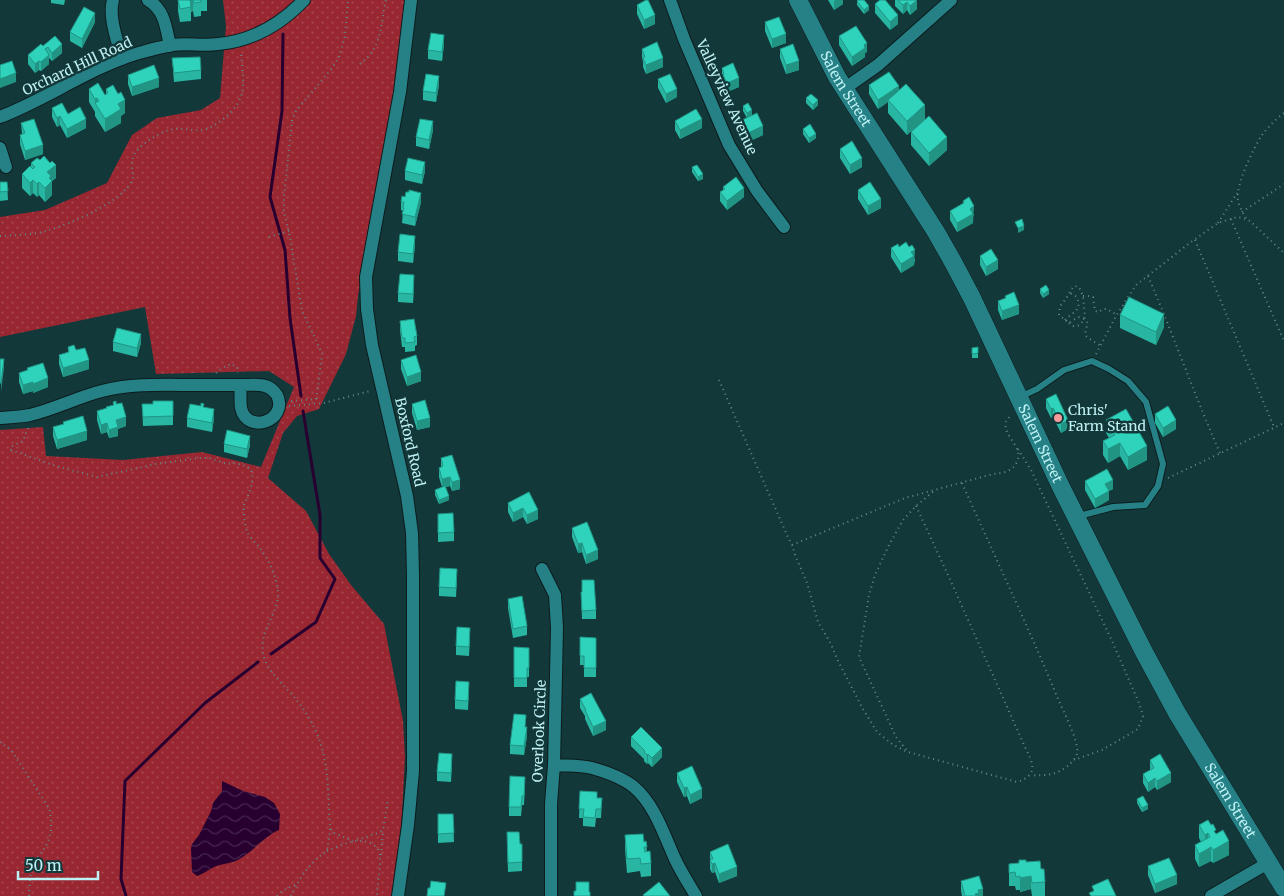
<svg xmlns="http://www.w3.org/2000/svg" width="1284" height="896" font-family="Merriweather,serif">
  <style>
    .grass { fill: url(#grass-dots) }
    .water { fill: url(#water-waves) }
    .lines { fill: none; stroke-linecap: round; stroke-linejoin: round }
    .stream { stroke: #280030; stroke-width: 3 }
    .service-casing { stroke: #0d1c1d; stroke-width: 8 }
    .minor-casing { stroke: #0d1c1d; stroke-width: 14 }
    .secondary-casing { stroke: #0d1c1d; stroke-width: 19 }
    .path { stroke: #5f8a8c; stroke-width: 2; stroke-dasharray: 1 4; stroke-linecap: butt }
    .service { stroke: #258186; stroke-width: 6 }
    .minor { stroke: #258186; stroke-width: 12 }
    .secondary { stroke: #258186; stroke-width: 18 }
    .wall { fill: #28b5a2 }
    .shaded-wall { fill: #219484 }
    .building { fill: #2fd3bc; stroke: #219484 }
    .poi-dot { fill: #f59b9a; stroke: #13383a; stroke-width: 2 }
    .labels { text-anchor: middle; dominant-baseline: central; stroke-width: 5; stroke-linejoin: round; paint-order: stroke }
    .street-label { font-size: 14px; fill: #bef1f4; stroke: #13383a }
    .poi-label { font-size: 14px; fill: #bef1f4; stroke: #13383a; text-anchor: start }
  </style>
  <defs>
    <pattern id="grass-dots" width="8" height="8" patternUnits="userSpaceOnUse" patternTransform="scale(1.25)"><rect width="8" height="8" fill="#982731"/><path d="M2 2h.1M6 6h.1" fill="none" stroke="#a5474f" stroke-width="1.8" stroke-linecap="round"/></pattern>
    <pattern id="water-waves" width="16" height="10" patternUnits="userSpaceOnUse" patternTransform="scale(1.25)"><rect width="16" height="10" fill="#280030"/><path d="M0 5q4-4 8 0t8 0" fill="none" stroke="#45264f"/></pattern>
  </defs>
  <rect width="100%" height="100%" fill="#13383a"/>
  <path class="grass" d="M223,0H407L400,73L358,296L356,316L346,354L319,409L297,416L283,433L268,478L306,511L329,554L351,585L384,624L403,721L405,757L401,832L394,896H0V430L43,427L46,456L123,460L202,452L261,467L294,387L269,371L156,374L145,307L0,337V217L45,210L107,183L132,135L157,118L201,110L220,98L226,26Z"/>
  <path class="water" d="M222,781L243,791L265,797L274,803L280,814L279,830C265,836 254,850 241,858C232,864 223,863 214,867C208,870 203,874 197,876L192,872L191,849L192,844L199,835L211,811L213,803L222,791Z"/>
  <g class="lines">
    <path class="stream" d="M283,34L282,111L270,197L285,250L290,318L301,396
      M271,654L316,622L335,579L320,558V515L303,411
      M126,896L121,879L125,781L205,703L258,662"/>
    <g class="service-casing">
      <path id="service" d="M1020,397L1037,389L1064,370L1092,361L1109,369L1128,381L1146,402L1163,464L1158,486L1145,505L1113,507L1079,516"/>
    </g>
    <g class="minor-casing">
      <path id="minor" d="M113,0C108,17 118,42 122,59
        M148,0C165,10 166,28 170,46
        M670,0L684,39L729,145L757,191L784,227
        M844,89L878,65L951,0
        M0,117C47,99 91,67 139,53C149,50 161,47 172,45C187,43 203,46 218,44C252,41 280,25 304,0
        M0,148L6,167
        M0,418C10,417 20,417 30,415C55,409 78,397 102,391C133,383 166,385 197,385C212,385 227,385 243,385C250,385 258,384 265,386C270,387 274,391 277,395C289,421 247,435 241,408C240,401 241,392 240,385
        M542,569L555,595L557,628L554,765L551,804V896
        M554,765C566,766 580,765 592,768C606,772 623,778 634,787C655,805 664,835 675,859C681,872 689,884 696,896
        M398,896L408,825L413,771V574L412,533L407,496L372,345L367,309L366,277L400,92L411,0
        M1211,896L1268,863"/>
    </g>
    <g class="secondary-casing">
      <g id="secondary">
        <path id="s1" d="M798,0L837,77L936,232L953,262L972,298L1061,487L1144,652L1177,713L1284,888"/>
      </g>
    </g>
    <path class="path" d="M360,64C383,47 380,25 386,0
      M1242,212L1284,184
      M1246,218C1243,213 1239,207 1238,200C1235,186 1254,147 1262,135C1268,127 1276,119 1284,113
      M1231,219L1284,341
      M1218,223L1237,193
      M0,236C16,235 34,235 49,230C70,224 124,201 132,180C134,176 133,173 132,169C130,158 136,150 144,144C153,137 164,130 175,129C184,128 193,131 202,130C208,130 216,124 222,120C250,98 243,83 241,52
      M269,237L289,231
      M1195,240L1274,427
      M1148,276C1173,334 1194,394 1220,453
      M1083,296H1088L1093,297L1095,311L1099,312L1103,309H1107L1117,315
      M1065,320C1074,311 1082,311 1077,297L1070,293
      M1069,323L1072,326C1080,327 1082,323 1085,317L1083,296L1079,287L1075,286L1073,287L1066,299L1060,306L1059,315L1069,323L1078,317C1092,320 1086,325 1085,335L1088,338L1101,346
      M1096,354L1116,316L1136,285L1191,242L1218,223L1237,217L1243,218L1250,221L1284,253
      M216,373L222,368L231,364L237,367L238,373
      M719,380L787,535L792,545L795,555L807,583L818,622L831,644L837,659L863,709L877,732L892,744L905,751
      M291,401L316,399L318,387L322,354L315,338L302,311L290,237L284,212V197L292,120L296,111L332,68L339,57L345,36L348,0
      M289,406L324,403L370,391
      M28,428L23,441L12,446L11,450L56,466L97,477L156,464L199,458H209L227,464L234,463L243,465L251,469C254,480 251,488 247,498C246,501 245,503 244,505C243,511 245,526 247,532C250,537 255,542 259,547C268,558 277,577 278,592C279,614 259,630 263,653C266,672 287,687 298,702C306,712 312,722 317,734C327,757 328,784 329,809C329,815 330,822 330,828C330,835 328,843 327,851C309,863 301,876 291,896
      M1018,449L1031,470L1112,641L1139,703L1143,716L1138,729L1102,750L1074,760
      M1168,478L1284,423
      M962,483C994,555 1028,626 1058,699C1063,710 1079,742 1077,752C1077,757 1072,762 1069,765C1057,775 1046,776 1030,775
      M916,506L948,575L1025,747C1033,763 1039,775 1017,782L908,752L896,737L859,657L869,595L875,575L889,545L903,520L916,506L935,490
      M792,545L905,498L993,474C1003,473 1012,472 1017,462C1024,446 1002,436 1006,422C1007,420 1010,416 1011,415
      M0,742L11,750L49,808C52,819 52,833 47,844C43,851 37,857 34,864C29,874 30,885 29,896
      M331,829L334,833L353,841
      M357,840L378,833L383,830L388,800
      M327,851C341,845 358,836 372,844C377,847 380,851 380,857C381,868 377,884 377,896
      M381,855L383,830
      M277,896C282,890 290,887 297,884"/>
    <use href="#service" class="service"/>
    <use href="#minor" class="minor"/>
    <use href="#secondary" class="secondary"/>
  </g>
  <path class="wall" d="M51,0H65L64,5L51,3Z
    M178,0H207V11H201V16L194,17L193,11L191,12V21L180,22L178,11Z
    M828,0H843V4L834,10Z
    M880,0H886L898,24L890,30L875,13V4Z
    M895,0H917V9L910,15L907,10L903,14L895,6Z
    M857,1L869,10L864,14L857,5Z
    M637,5L655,24L644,29L637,14Z
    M95,22L82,48L70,41V32Z
    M765,22L786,43L772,48L765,31Z
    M55,36L62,53L52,61L49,58V64L41,71L39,70L35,73L28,64V55L43,46Z
    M839,36L867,52L865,53V57L852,66L839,45Z
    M444,44L442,61L428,59V50Z
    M642,49L663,67L646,74L643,67V62L642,57Z
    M780,49L799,70L786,74L780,58Z
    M172,58L201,70V79L174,82Z
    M722,68L739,87L727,92L723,84V80L722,77Z
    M128,75L159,87L132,96L128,84Z
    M658,79L677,97L666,103L658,88Z
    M439,85L436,102L423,100V91Z
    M869,85L899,91L925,119L947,150L929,166L911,145V132L918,125L907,135L888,113V102L878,109L869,94Z
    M89,89L105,95L106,94V89L125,113L121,116V123L105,132L95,116V112L89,102Z
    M806,98L818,105L813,110L806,103Z
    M743,106L752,115L749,117L763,135L746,143L740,130V121L747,118L743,111Z
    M52,108L68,114L86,128L67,138L60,125L57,127L52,117Z
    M675,121L702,128L680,139L675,130Z
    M21,123L43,154L25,160L20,144V135L22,134Z
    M803,129L816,138L809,143L803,134Z
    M433,130L429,149L416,146V137Z
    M840,149L862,167L850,174L840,158Z
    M31,163L56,178L52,181V195L45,202L39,195L37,197L33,193L30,196L22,188V174L31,167Z
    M692,167L703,179L698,181L692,172Z
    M405,171H425L422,184L405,180Z
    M0,182H7L8,200L0,201Z
    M723,187L744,197L727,210L720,201V192L723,190Z
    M858,190L881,208L868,215L858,199Z
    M963,201L974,215L973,216V223L957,232L950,220V211L963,203Z
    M401,202H421L415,226L402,223L403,211L401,210Z
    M415,245L413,263L398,261V252Z
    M899,247L915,259L914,265L901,273L891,257V248Z
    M980,256L998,269L986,276L980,265Z
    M414,284L413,303L398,302V293Z
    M1040,289L1049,294L1043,298L1040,293Z
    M1005,296L1019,314L1002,320L998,310V301L1005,298Z
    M1120,315L1164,327L1156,345L1120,328Z
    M400,321L417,336V345L415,346V351L405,352V347H402L400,330Z
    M113,342L141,343L137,357L113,351Z
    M68,347L76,350L89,369L63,377L59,364V355L68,353Z
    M972,348L978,353V358H972Z
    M401,360L421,381L407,386L401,369Z
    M27,368L48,387L33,393V391L23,394L19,382V373L27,370Z
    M1046,399L1068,429L1061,433L1053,417L1051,418L1046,408Z
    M173,401V425L143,426L142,404H153Z
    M113,402L116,404L126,426L118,429V436L109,438L107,432L101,434L97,420V411L106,409V407L113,405Z
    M412,404L430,427L417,430L412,413Z
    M204,408L214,418L212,432L187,427V418Z
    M1155,414L1176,429L1163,437L1155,423Z
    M1106,420L1147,460L1128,470L1120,456L1108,463L1103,455V441L1109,438L1106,433Z
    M63,422L87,440L57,449L53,436V427L63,424Z
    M224,444L250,445L247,458L224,452Z
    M441,458L460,489L452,491L450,486L446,487L449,500L439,504L435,495V490L442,487L439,477V468L441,467Z
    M1085,481L1113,489L1109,491V500L1095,508L1085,490Z
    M529,492L538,519L527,524L523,517L513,522L508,512V503Z
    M438,514L454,532V541L438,542Z
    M572,528L598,559L586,564L582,552L578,553L572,537Z
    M457,578L456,597L439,596V587Z
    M582,580L596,610V619H582L581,592H582Z
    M508,599L527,626V635L513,638L508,608Z
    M470,637L469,656L456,655V646Z
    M580,637L596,638V677H584V665H580Z
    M514,647L529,648V677H527V687H514Z
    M469,690L468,710L455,709V700Z
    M580,699L606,730L593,736L585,719V716L580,708Z
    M526,727L527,736L524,755L510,754V745Z
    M631,737L662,757L652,767L648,763L647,764L644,761V759L631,746Z
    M1150,760L1171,782L1157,790L1155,787L1148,792L1143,783V774L1150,770Z
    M452,763L451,782L437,781V772Z
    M677,773L702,798L690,804L687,796L684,797L677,782Z
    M525,786L524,805H522L521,816H509V807Z
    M580,791L597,798H602L601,818H596L595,827L583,826V818H579Z
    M1137,799L1148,809L1142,812L1137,803Z
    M438,814H453L454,842L438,843Z
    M1199,825L1216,834L1229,855L1213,863L1211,861L1199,867L1195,859V845L1201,842L1199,838Z
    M625,835L644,842L646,841L647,852L651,863V876L641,877L640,871L627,873L625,849Z
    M507,841L522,844V871L508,872Z
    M710,852L737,876L719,883L715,872L712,873L710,869Z
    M1026,862L1041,869L1045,882V896H1032L1031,889L1020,892V890H1016L1015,886H1009V864Z
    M1148,866L1177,884L1155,893L1148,875Z
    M961,881L983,896H962L961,890Z"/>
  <path class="shaded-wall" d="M189,0H193V11L191,12Z
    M835,0H843V4L834,10V1Z
    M917,0V9L910,15V6Z
    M907,2V10L903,14V5Z
    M869,6V10L864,14V10Z
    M95,13V22L82,48V39Z
    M655,15V24L644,29V20Z
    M898,15V24L890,30V22Z
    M786,34V43L772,48V39Z
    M444,35V44L442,61V52Z
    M867,43V52L865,53V57L852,66V57L864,45Z
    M62,44V53L52,61V53Z
    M49,55V64L41,71V62Z
    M663,58V67L646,74V65Z
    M39,61V70L35,73V64Z
    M799,61V70L786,74V65Z
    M16,73V82L0,88V79Z
    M439,76V85L436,102V93Z
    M159,78V87L132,96V87Z
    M739,78V87L727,92V83Z
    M899,86V95L888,100V102L878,109V100Z
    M677,89V97L666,103V94Z
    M97,98V105L95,103V112V99Z
    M125,100V113L121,116V123L105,132V119L118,104Z
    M818,100V105L813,110V105Z
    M925,105V119L907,135V121Z
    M752,110V115L747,118V113Z
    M60,116V125L57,127V118Z
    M86,119V128L67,138V129Z
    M702,119V128L680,139V130Z
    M433,121V130L429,149V140Z
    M763,126V135L746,143V134Z
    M816,134V138L809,143V138Z
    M947,137V150L929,166V153Z
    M43,145V154L25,160V151Z
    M862,158V167L850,174V165Z
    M425,162V171L422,184V175Z
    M56,165V178L51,182L52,181V195L45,202V188L47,172Z
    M703,174V179L698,181V177Z
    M33,180V193L30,196V183Z
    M39,182V195L37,197V184Z
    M744,188V197L727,210V201Z
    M421,193V202L415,226V217Z
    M881,199V208L868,215V206Z
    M974,206L973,223L957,232V223L970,209Z
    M1024,226V230L1018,233V228Z
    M415,236V245L413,263V254Z
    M915,250L914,265L901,273V264L911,252Z
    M998,260V269L986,276V267Z
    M414,275V284L413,303V294Z
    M1049,290V294L1043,298V294Z
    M1019,305V314L1002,320V311Z
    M1164,314V327L1156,345V332Z
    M141,334V343L137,357V348Z
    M4,359V368L1,392V383Z
    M89,360V369L63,377V368Z
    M421,372V381L407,386V377Z
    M48,378V387L33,393V384Z
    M33,382V391L23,394V385Z
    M1053,408V417L1051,418V409Z
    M214,409V418L212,432V423Z
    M126,417V426L118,429V436L109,438V430L116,420Z
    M430,418V427L417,430V421Z
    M1068,420V429L1061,433V424Z
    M1176,420V429L1163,437V428Z
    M107,423V432L101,434V425Z
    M87,431V440L57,449V440Z
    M250,436V445L247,458V449Z
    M1120,443V456L1108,463V449Z
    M1147,446V460L1128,470V457Z
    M450,477V486L442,488V479Z
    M460,480V489L452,491V482Z
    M1113,480V489L1109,491V500L1095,508V499L1105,484Z
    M449,496V500L439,504V500Z
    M523,508V517L513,522V513Z
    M538,510V519L527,524V515Z
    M582,543V552L578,553V544Z
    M598,550V559L586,564V555Z
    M606,721V730L593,736V727Z
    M527,727V736L524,755V746Z
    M662,748V757L652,767V758Z
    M648,754V763L647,764V755Z
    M1171,773V782L1157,790V781Z
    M1155,778V787L1148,792V783Z
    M687,787V796L684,797V788Z
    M702,789V798L690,804V795Z
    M1148,805V809L1142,812V808Z
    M1208,833V847L1205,849V835Z
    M1229,841V855L1213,863V850Z
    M1211,847V861L1199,867V854Z
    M715,863V872L712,873V864Z
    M737,867V876L719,883V874Z
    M1177,875V884L1155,893V884Z
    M1031,876V889L1020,892V878Z
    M983,889V896H975V894L978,890Z"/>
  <path class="building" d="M178,0H190L191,7L180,9Z
    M193,0H201V2L194,3Z
    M646,0H648L655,15L644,20L637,5Z
    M858,0H864L869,6L864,10L857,1Z
    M880,0H885L898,15L890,22L875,4Z
    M898,0H917L910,6L907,2L903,5Z
    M84,7L95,13L82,39L70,32Z
    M779,17L786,34L772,39L765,22Z
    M856,26L867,43L864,45L865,48L852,57L839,36Z
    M431,33L444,35L442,52L428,50Z
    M55,36L62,44L52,53L48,47L45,49L49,55L41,62L39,61L35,64L28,55L41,44L43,46Z
    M657,42L663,58L646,65L643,58L645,57L642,49Z
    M793,44L799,61L786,65L780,49Z
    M200,57L201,70L174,73L172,58Z
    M12,61L16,73L0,79V65Z
    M733,63L739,78L727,83L723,75L724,74L722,68Z
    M154,65L159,78L132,87L128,75Z
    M889,72L899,86L878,100L869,85Z
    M426,74L439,76L436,93L423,91Z
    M670,74L677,89L666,94L658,79Z
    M98,83L105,95L108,93L106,89L113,85L118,94L121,92L125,100L118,104L121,109L105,119L95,103L99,101L97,98L95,99L89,89Z
    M906,84L925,105L907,121L888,100Z
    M811,94L818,100L813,105L806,98Z
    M62,103L68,114L80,107L86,119L67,129L60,116L57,118L52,108Z
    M748,103L752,110L747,113L743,106Z
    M696,109L702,119L680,130L675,121Z
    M757,113L763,126L746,134L740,121Z
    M929,116L947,137L929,153L911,132Z
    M34,119L43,145L25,151L20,135L25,133L21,123Z
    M420,119L433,121L429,140L416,137Z
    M810,124L816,134L809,138L803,129Z
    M852,141L862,158L850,165L840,149Z
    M44,156L50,163L52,161L56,165L47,172L51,176L49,178L52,181L45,188L39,182L37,184L33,180L30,183L22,174L30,166L33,169L35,167L31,163L37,158L40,160Z
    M408,158L425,162L422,175L405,171Z
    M697,165L703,174L698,177L692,167Z
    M736,177L744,188L727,201L720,192L725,189L723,187Z
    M0,182H7L8,191L0,192Z
    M870,182L881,199L868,206L858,190Z
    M409,190L421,193L415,217L402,214L404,208L403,207L404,202H401L402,196L405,197L406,192H409Z
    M969,197L974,206L970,209L973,214L957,223L950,211L964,203L963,201Z
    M1022,219L1024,226L1018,228L1015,222Z
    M400,234L415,236L413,254L398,252Z
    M906,242L909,247L912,245L915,250L911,252L914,256L901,264L891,248L898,244L899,247Z
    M991,249L998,260L986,267L980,256Z
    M400,274L414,275L413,294L398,293Z
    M1046,285L1049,290L1043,294L1040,289Z
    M1014,292L1019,305L1002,311L998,301L1006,298L1005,296Z
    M1129,297L1164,314L1156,332L1120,315Z
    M414,319L417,336L414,337L415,342L405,343V338H402L400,321Z
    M117,328L141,334L137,348L113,342Z
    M74,345L76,350L85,348L89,360L63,368L59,355L69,352L68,347Z
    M978,347V353L972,354V348Z
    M416,355L421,372L407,377L401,360Z
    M0,359H4L1,383H0Z
    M43,363L48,378L33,384V382L23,385L19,373L28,370L27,368Z
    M1056,394L1068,420L1061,424L1053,408L1051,409L1046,399Z
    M425,400L430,418L417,421L412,404Z
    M116,401V404L122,403L126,417L116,420L118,427L109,430L107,423L101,425L97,411L107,408L106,407L114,405L113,402Z
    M153,401H173V416L143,417L142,404H153Z
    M201,403L204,404L203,407L214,409L212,423L187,418L190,404L201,406Z
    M1168,406L1176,420L1163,428L1155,414Z
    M1126,409L1147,446L1128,457L1120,443L1108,449L1103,441L1115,435L1106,420Z
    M83,416L87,431L57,440L53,427L64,424L63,422Z
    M227,430L250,436L247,449L224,444Z
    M452,455L460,480L452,482L450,477L442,479L439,468L443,466L441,458Z
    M1107,469L1113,480L1105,484L1109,491L1095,499L1085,481Z
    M445,486L449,496L439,500L435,490Z
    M529,492L538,510L527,515L523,508L513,513L508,503Z
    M453,513L454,532L438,533V514Z
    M587,522L598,550L586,555L582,543L578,544L572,528Z
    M440,568L457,569L456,588L439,587Z
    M582,580H594L596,610L582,611L581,592H582Z
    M522,596L527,626L513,629L508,599Z
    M457,627L470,628L469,647L456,646Z
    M580,637L596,638V668H584V656H580Z
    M514,647L529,648V668H527V678H514Z
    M456,681L469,682L468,701L455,700Z
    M591,693L606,721L593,727L585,710H586L580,699Z
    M514,714L526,715L525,727H527L524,746L510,745Z
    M641,727L662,748L652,758L648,754L647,755L644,752L645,751L631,737Z
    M439,753L452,754L451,773L437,772Z
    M1160,754L1171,773L1157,781L1155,778L1148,783L1143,774L1154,768L1150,760Z
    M692,766L702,789L690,795L687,787L684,788L677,773Z
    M510,776L525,777L524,796H522L521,807H509Z
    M580,791L597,792V798H602L601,809H596L595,818L583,817L584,809H579Z
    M1143,796L1148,805L1142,808L1137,799Z
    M438,814H453L454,833L438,834Z
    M1208,820L1211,825L1213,824L1216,830L1214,831L1216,834L1223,830L1229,841L1213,850L1211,847L1199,854L1195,845L1210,837L1208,833L1205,835L1199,825Z
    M507,832H519L520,844H522V862L508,863Z
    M643,834L644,842L646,841L647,847H644L645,852L650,851L651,863L641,864L640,858L627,859L625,835Z
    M728,844L737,867L719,874L715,863L712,864L710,860L713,859L710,852Z
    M1169,858L1177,875L1155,884L1148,866Z
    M1019,860H1026V862L1040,861L1041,869H1044L1045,882L1032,883L1031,876L1020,878V876L1016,877L1015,872L1009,873V864L1019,863Z
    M979,876L983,889L978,890L979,893L975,894L976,896H965L961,881Z
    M1108,879L1116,896H1091L1089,893L1094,891L1092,886Z
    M431,881L446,883L444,896H427L428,888H430Z
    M576,882H589V892H590V896H574V891H576Z
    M659,882L670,896H644L643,895Z"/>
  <circle class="poi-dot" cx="1058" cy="418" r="5"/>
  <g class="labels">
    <g class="street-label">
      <text transform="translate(77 66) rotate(-25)">Orchard Hill Road</text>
      <text stroke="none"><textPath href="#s1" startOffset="101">Salem Street</textPath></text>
      <text transform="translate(727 97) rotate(65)">Valleyview Avenue</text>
      <text transform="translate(410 442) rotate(77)">Boxford Road</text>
      <text stroke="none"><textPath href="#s1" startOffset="506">Salem Street</textPath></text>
      <text transform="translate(539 731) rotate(-88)">Overlook Circle</text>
      <text stroke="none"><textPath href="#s1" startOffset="911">Salem Street</textPath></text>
    </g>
    <g class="poi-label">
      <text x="1068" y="410">Chris'<tspan x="1068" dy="16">Farm Stand</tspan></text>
    </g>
  </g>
  <path d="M18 871v8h80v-8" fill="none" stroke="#bef1f4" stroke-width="2.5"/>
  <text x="25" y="871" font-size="15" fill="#bef1f4" stroke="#13383a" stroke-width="4" paint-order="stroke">50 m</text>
</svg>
